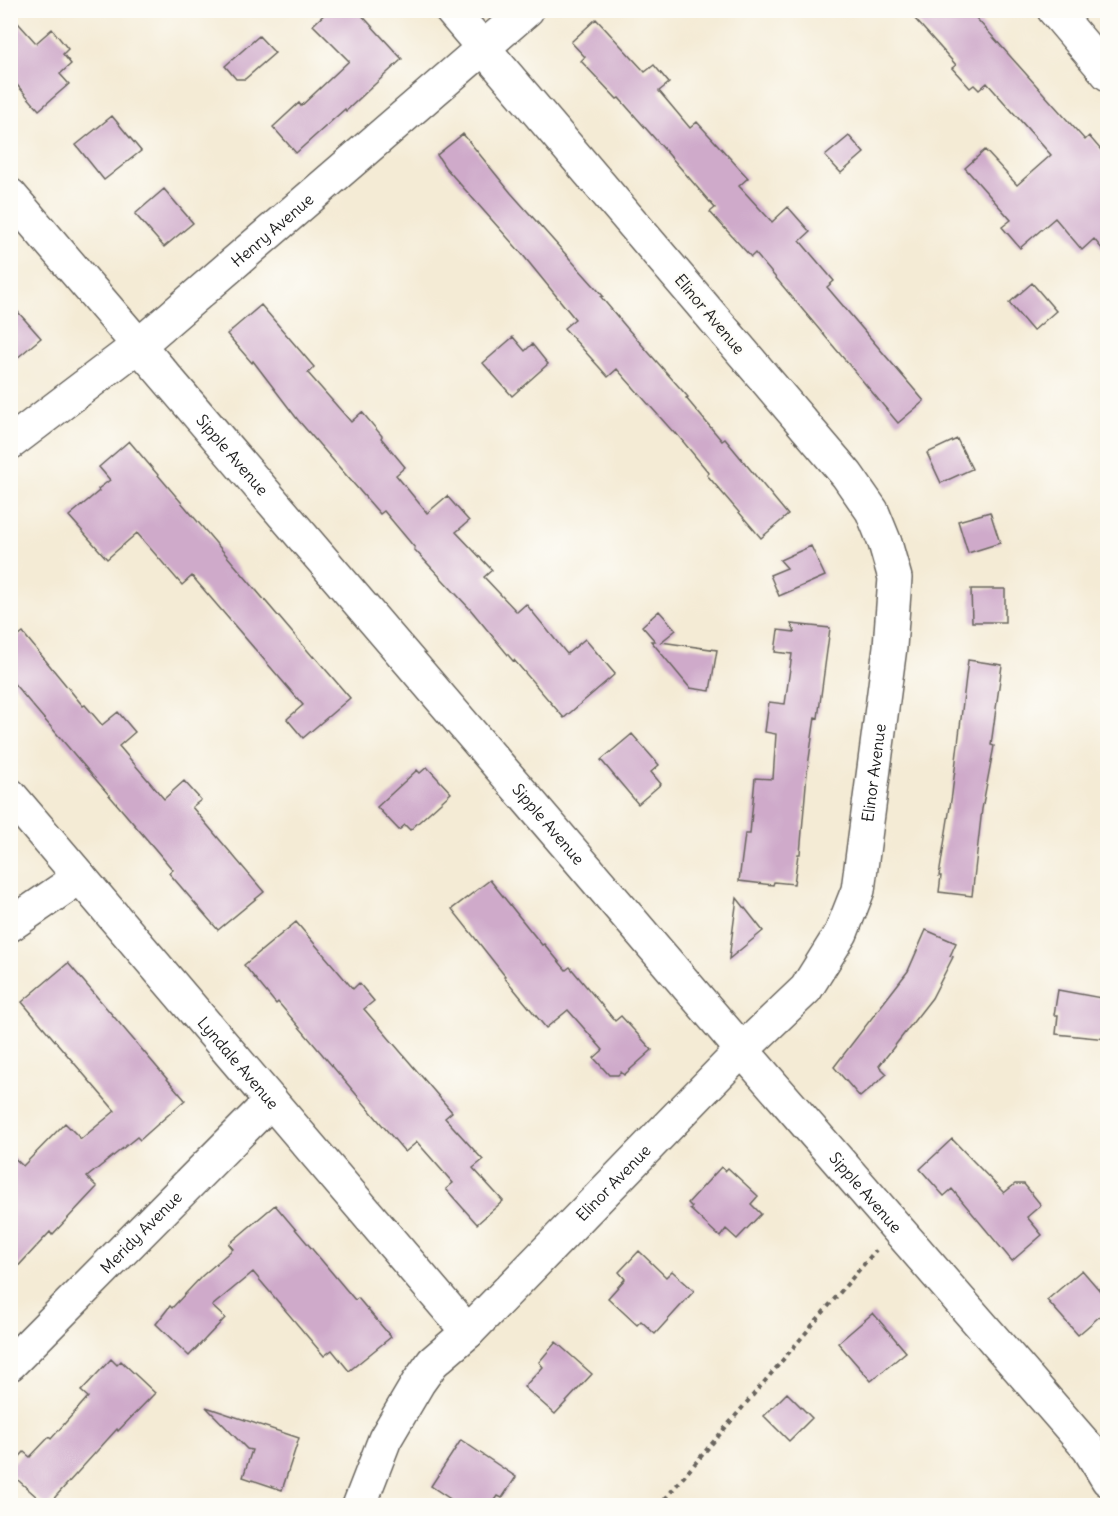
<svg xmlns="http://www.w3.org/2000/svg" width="1118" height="1516" font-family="Delius,sans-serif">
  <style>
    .building { fill: #cfaaca }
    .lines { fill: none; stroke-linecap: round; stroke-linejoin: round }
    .minor-casing { stroke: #68645d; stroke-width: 36 }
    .path { stroke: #68645d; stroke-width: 4; stroke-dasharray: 4.5 4.5; stroke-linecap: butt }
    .minor { stroke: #fff; stroke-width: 33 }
    .labels { text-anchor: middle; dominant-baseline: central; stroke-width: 4.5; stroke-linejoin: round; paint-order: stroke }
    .street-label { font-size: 16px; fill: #1c1c1c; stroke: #fdfcf7 }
  </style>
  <rect width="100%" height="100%" fill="#fdfcf7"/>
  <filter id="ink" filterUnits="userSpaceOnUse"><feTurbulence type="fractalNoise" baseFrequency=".0167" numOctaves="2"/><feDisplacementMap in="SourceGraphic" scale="12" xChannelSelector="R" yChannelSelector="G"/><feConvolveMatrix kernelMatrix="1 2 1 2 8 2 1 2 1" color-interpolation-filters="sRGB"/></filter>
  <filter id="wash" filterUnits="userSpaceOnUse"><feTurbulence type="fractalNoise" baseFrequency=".008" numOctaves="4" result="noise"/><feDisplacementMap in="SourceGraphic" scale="24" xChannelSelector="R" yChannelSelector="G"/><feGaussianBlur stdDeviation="1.35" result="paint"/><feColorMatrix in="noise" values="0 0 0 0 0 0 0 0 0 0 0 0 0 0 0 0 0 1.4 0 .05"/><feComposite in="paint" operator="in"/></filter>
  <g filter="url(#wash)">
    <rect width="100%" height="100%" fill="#f4ebd5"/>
    <g id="blocks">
      <path class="building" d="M329,10H357L402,59L346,111L345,109L296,153L273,127L299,103L301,106L349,61L313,25Z
        M907,10H969L1085,140L1089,136L1107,157V255L1094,239L1082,250L1055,218L1020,248L1002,227L1011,220L965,168L985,150L1017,185L1051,155L987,83L979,90L974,85L970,88L952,68L956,65Z
        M10,14L36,43L52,29L68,49L63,54L71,64L60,74L69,84L39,110L10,77Z
        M596,19L645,72L654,65L669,83L659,91L690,128L697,122L748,178L739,186L772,222L788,207L810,232L800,241L834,281L827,287L924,401L898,423L755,253L751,257L710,212L715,208L664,149L619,98L617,99L581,61L585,57L571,42Z
        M259,36L275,53L245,79H236L225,66Z
        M112,116L141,151L104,180L76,145Z
        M463,134L511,193L603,296L601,297L627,328L688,397L686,398L722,441L725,439L788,515L761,538L707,475L709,473L676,433L675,434L617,369L608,377L564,328L575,319L522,254L445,167L437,155Z
        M849,136L864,153L841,173L825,156Z
        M164,189L193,223L164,247L135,214Z
        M1032,283L1056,311L1033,331L1009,303Z
        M10,303L41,338L10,364Z
        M261,305L314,367L308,373L351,422L362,412L382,436L381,438L405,467L396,475L427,513L447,496L469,521L456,532L492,570L484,577L517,612L526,604L567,654L585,639L615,674L564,718L514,660L513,661L470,609L414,549L415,548L384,511L380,514L298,420L253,361L252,363L227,334Z
        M513,337L525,351L532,344L548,364L512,396L483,363Z
        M957,439L972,469L941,483L927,453Z
        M129,441L313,657L314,656L350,698L303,738L287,719L303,705L192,576L182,585L137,533L107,559L69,516L99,491L98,489L110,480L99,467Z
        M990,512L1000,543L968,553L958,521Z
        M811,546L825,576L779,596L770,575L787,568L780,560Z
        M971,589H1005V622H972Z
        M659,611L676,630L661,642L717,650L710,691L690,688L651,641H655L642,626Z
        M791,624L830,628L818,718L815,717L807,773L800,854H798L794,884L774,882L773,885L739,881L745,834H750L755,778L773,779L776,734L765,732L769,702L785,704L792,654L775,652L778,630L795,632Z
        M23,633L83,706L85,705L102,725L118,712L135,732L119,746L164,799L184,781L201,800L192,807L264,892L218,930L169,873L173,870L10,679V643Z
        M968,660L1002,665L991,745L994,746L982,809L972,896L939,892L941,876H939L952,794Z
        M632,734L659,765L651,772L661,784L638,804L601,760Z
        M427,767L451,793L410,830L405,825L399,830L377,807L417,770L420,773Z
        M490,880L542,945L544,944L566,970L570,967L615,1021L621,1016L652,1050L624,1075L621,1072L618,1075H609L594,1058L603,1050L568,1010L546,1028L504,977L505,976L452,909Z
        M737,898L763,931L729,959Z
        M296,922L353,989L359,983L374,1001L364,1009L452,1112L445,1118L483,1160L473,1168L503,1201L477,1224L446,1189L453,1183L417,1142L405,1152L278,1002L276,1004L244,965Z
        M926,930L956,943L950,956L953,957L932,998L879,1066L887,1074L860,1097L834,1067L908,971Z
        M68,963L185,1100L140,1140L137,1137L87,1177L97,1187L52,1235L50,1232L10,1275V1154L23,1166L65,1123L81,1139L115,1111L22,1002Z
        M1058,990L1107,999V1039L1056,1034L1058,1015H1054Z
        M952,1139L1004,1193L1015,1184H1024L1041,1205L1027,1217L1042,1235L1012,1261L952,1189L944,1196L920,1169Z
        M721,1167L725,1171L728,1168L758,1196L751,1204L761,1214L737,1239L726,1229L720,1237L690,1209L692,1207L688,1203Z
        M275,1205L355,1300L358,1298L391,1337L349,1371L332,1350L324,1356L253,1272L212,1306L225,1318L189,1356L156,1324L170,1306L172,1308L202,1276L233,1249L229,1244Z
        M639,1251L666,1277L672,1271L694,1291L655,1334L641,1321L637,1325L608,1298L625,1279L619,1272Z
        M1082,1270L1107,1299V1310L1078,1335L1047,1300Z
        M873,1313L906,1352L871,1381L838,1343Z
        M556,1342L592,1374L555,1414L524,1387L543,1367L539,1362Z
        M111,1359L117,1365L121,1361L155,1393L118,1431L117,1429L47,1506L10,1473V1467L24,1452L30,1457L49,1437L51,1439L88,1397L81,1391Z
        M787,1393L812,1418L789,1441L764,1416Z
        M206,1407L299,1438L282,1490L243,1477L252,1450L247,1449Z
        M461,1440L516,1477L502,1498L498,1496L491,1506H461L431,1486Z"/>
    </g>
  </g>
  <g filter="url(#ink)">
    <use href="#blocks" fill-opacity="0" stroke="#68645d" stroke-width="1.5"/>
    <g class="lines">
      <g class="minor-casing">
        <g id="minor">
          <path d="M1054,10L1108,74"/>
          <path id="s1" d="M10,195L742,1050L1089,1449L1108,1480"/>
          <path id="s2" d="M10,443L139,345L527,10"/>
          <path id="s3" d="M10,795L468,1332"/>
          <path d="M10,925L80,877"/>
          <path id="s4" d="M10,1364L271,1101"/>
          <path id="s5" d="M359,1506L385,1439L418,1383L433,1362L468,1332L742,1050L806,989L841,933L858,890L890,647L895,578L885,543L872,511L847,475L451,10"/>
        </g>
      </g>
      <path class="path" d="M659,1506L876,1250"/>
      <use href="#minor" class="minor"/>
    </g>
  </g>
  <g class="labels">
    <g class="street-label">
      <text stroke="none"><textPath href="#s2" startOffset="338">Henry Avenue</textPath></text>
      <text transform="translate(710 314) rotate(50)">Elinor Avenue</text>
      <text stroke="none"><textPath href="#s1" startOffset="342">Sipple Avenue</textPath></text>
      <text stroke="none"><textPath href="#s5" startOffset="921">Elinor Avenue</textPath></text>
      <text stroke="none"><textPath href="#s1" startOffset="828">Sipple Avenue</textPath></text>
      <text stroke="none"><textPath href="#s3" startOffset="352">Lyndale Avenue</textPath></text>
      <text stroke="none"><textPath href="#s5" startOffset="417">Elinor Avenue</textPath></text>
      <text stroke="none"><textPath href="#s1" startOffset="1314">Sipple Avenue</textPath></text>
      <text stroke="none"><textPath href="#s4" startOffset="186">Meridy Avenue</textPath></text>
    </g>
  </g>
  <rect width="1118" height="1516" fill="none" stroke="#fdfcf7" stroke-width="36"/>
</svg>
